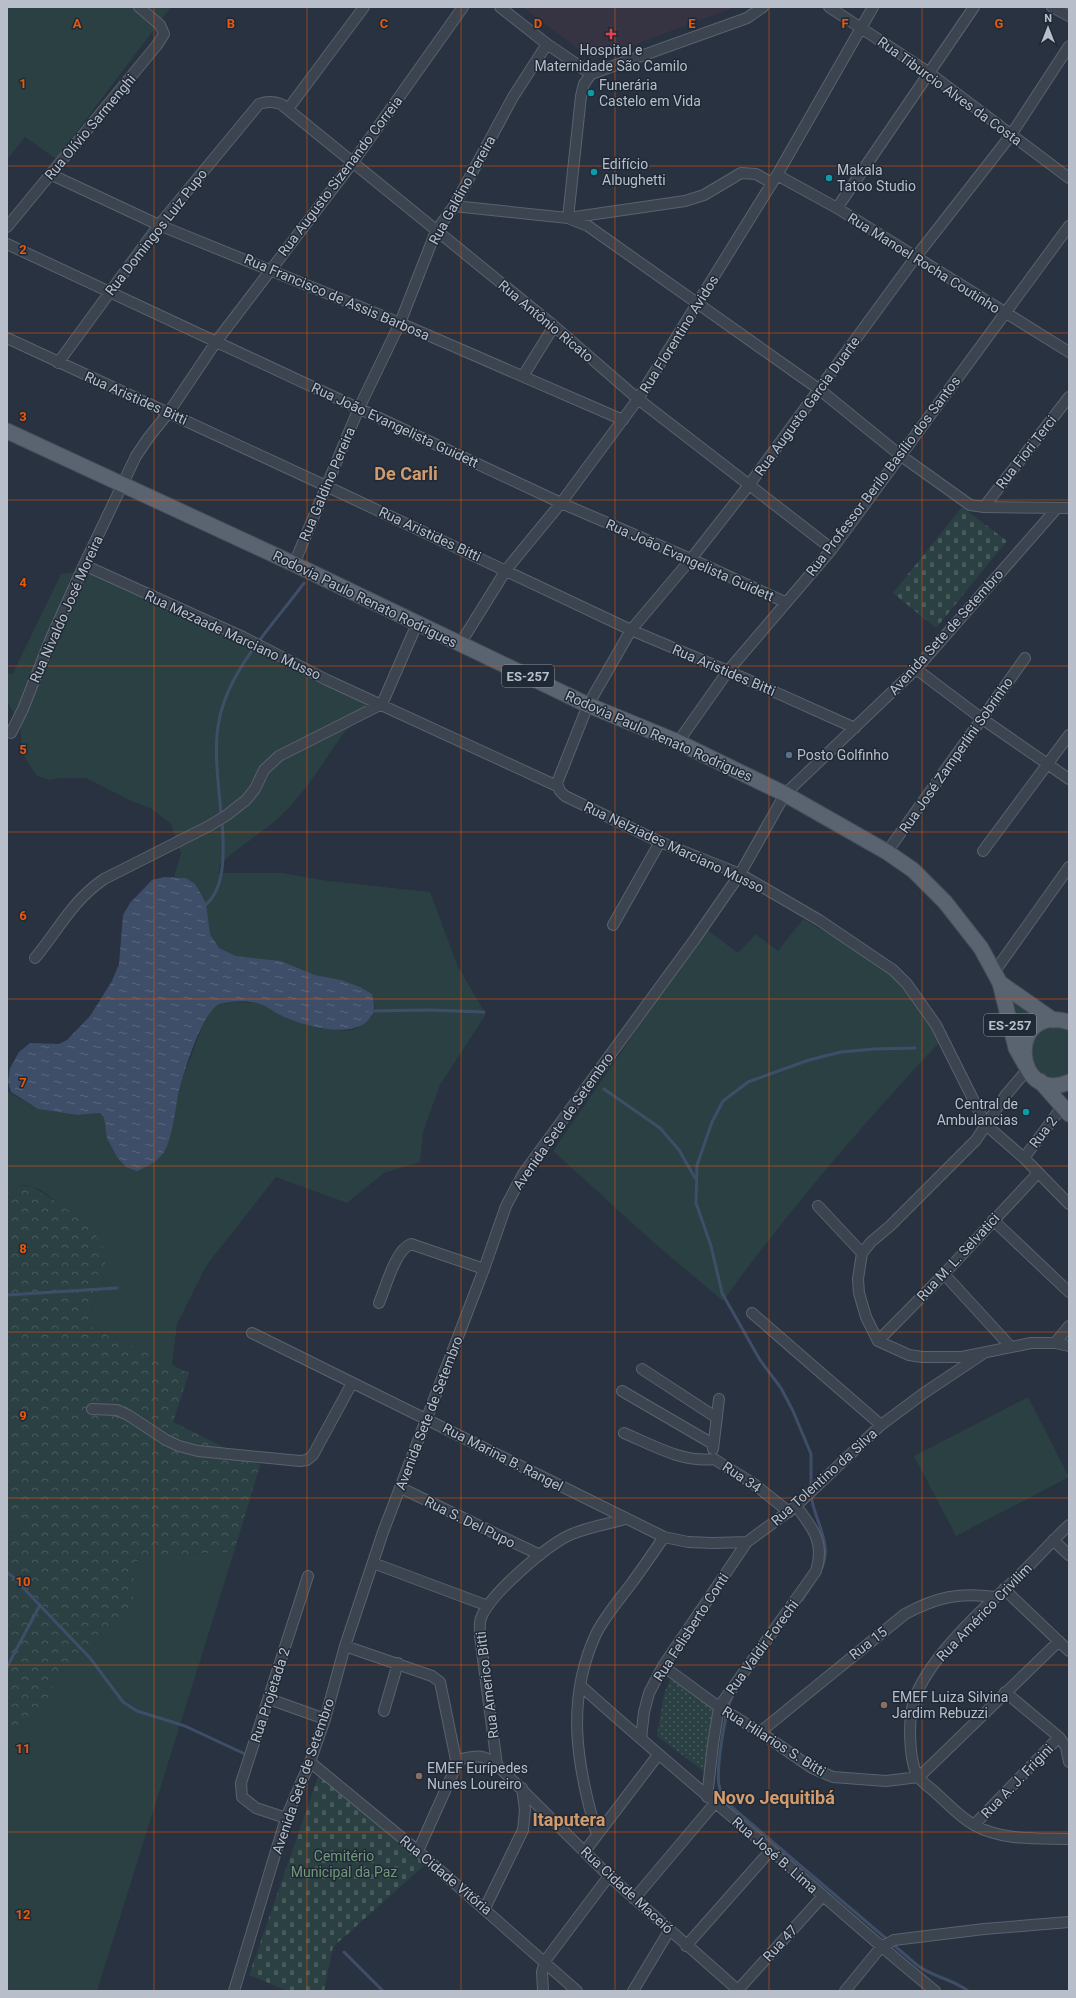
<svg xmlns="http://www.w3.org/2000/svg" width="1076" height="1998" font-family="Roboto,sans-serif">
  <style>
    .medical { fill: #363342 }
    .green { fill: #2b4042 }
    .forest { fill: url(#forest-crowns) }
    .cemetery { fill: url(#cemetery-stones) }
    .park { fill: url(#park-dots) }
    .water { fill: url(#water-ripples) }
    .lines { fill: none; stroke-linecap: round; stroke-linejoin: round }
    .stream { stroke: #3f4e68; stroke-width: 3 }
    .minor-casing { stroke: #59626e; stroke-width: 12 }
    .primary-casing { stroke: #454d5a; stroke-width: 17 }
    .minor { stroke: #3c4450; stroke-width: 10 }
    .primary { stroke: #5a6370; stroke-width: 15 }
    .grid { fill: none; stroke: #e8590c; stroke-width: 1; stroke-opacity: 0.55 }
    .health-dot { fill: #e0444e; stroke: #202936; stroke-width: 1.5 }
    .culture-dot { fill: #0f9aa8; stroke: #202936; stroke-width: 1.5 }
    .service-dot { fill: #5c6f8a; stroke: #202936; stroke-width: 1.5 }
    .education-dot { fill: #8d6e63; stroke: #202936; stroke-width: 1.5 }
    .labels { text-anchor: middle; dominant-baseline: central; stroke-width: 3; stroke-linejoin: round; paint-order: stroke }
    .shield { fill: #202936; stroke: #8a929e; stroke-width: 1 }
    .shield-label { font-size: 13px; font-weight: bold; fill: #b8bfcb }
    .poi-label { font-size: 14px; fill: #b8bfcb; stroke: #202936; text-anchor: start }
    .street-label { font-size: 14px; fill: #b8bfcb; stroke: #202936 }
    .park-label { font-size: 14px; fill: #719a7b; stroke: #202936 }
    .district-label { font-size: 18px; font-weight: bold; fill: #d19b6d; stroke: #202936 }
    .grid-label { font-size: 13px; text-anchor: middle; font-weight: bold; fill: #e8590c; stroke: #202936; stroke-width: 3; stroke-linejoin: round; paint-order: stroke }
  </style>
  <defs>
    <pattern id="forest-crowns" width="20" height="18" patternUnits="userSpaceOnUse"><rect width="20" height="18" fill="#2b4042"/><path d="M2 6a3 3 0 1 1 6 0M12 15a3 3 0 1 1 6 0" fill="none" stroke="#485a5c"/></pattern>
    <pattern id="cemetery-stones" width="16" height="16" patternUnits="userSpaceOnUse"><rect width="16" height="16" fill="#2b4042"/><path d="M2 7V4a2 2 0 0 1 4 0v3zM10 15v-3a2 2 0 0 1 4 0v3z" fill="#485a5c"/></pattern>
    <pattern id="park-dots" width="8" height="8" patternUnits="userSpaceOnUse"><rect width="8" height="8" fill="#2b4042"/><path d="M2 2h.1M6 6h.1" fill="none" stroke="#485a5c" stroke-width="1.8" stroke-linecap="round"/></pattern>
    <pattern id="water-ripples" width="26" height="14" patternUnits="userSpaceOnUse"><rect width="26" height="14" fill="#3f4e68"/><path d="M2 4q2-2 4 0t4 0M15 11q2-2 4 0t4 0" fill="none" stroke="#59667c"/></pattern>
  </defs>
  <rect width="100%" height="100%" fill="#283240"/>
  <path class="medical" d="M522,7H736L593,60Z"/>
  <path class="green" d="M7,7H171L56,159L25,137L7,160Z
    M84,571L372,702C339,731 322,771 293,803C272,828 244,842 220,864L219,873H282L328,881L430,892L458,967L486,1014L440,1085L423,1132L420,1162L384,1173L347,1203L276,1177L206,1266L177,1324L172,1365L86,1324L106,1269C87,1241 50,1170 7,1188V1091L38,1109L77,1115L100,1113L104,1118L105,1128L165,1150L182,1080L205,1019L212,1009L219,1005L234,1002L256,1003L269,1007L280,1015L320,1026L344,1031L356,1029L372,1017L375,1008L372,994L360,987L341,980L315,975L281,961L236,956L219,948L210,934L206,903L186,878L174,877L181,853L171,824L150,808L131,801L86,778H60L50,780L37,776L22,753L20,724L7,701V672L12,675L61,574Z
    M803,919L886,967L948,1033C868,1118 791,1207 723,1301L653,1242L553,1151L706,929L738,953L756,934L778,951Z
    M1013,997L1041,1016L1019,1038L1015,1013L1011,1001Z
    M1044,1027H1069V1077C1050,1083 1043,1077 1031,1063V1040Z
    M1028,1397L1069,1477L956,1536L914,1456Z
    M7,1513L30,1524L7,1535Z
    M234,1552L97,1991H7V1737L41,1712L58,1674V1678L73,1663L106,1635L132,1581L134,1567L140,1554H181Z"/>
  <path class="forest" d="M15,1185L33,1187L52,1199L88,1225L102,1244L106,1269L86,1324L189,1373L173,1422L260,1465L234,1552L181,1554H140L134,1567L133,1600L121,1622L73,1663L58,1679V1676L41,1712L7,1737V1535L29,1524L7,1513V1188Z"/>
  <path class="cemetery" d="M962,507L1007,541L936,628L893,593Z
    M320,1771L427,1863L333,1947L324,1991H288L249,1975Z"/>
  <path class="park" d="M671,1676L720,1706L714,1779L657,1736L664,1694Z"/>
  <path class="water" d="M164,877L186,878L195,884L206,903L210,934L219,948L236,956L281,961L315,975L341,980L360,987L372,994C375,1007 376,1014 365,1023C345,1038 301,1025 280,1015C272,1011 266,1005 256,1003C245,1000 231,1001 220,1004C202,1010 182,1077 178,1096C175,1111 172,1139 164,1152C157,1162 148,1166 137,1171L126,1167L117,1157L107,1138L104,1118L100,1113L77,1115L38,1109L11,1092L8,1081L10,1068L19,1052L30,1043L59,1044L67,1040L90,1016L112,981L119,964L123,915L130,903L152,880Z"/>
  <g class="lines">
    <path class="stream" d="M221,815C219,785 213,751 219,721C228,670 274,624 304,583
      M203,907C227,890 224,847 222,821
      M370,1011L429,1010L484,1012
      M604,1089L660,1128L679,1150L695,1178
      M7,1295L117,1288
      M811,1489V1454L793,1411L781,1388L760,1360L722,1293L711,1246L696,1203L697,1165L712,1122L723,1101L748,1082L809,1060L841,1052L875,1049L915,1048
      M811,1495C814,1521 835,1546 820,1571
      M7,1573L12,1576L90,1658L123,1702L137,1711L185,1726L247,1755
      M802,1600L815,1580
      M7,1667L40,1605
      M732,1697C725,1712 716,1769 719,1785C720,1791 723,1797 726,1802L917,1965C932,1977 953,1979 968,1991
      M344,1952L383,1991"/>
    <g class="minor-casing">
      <path id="minor" d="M500,7L547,44L591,74
        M763,7L747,18L591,74L584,84L581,96L568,218L588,226L820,390L900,455L970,505L984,507L1069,508
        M829,7L928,72L1069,178
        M1052,7L1069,16
        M1069,46L1011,135L915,258L749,485L691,559L631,630L588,705L557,783L560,791L565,796L660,842L740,874L819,920L893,970L907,984L936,1025L986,1125L1024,1158L1069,1204
        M288,109L364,7
        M50,174L159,225L400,323L623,420
        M777,175L837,208L1069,352
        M454,206L568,218L685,201L704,195L741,173L756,174L772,183
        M837,208L974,7
        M7,227L157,45L164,34L160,25L139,7
        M7,244L561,503L691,559L785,602
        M7,338L326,486L631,630L728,671L855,728
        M58,363L159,225L259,104C267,101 273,101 281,104L554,326L638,399L832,549
        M523,376L554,326
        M984,507L1069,397
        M294,564L359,408L400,323L436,231L454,206L513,97L547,44
        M84,565L243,637L327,680L557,786
        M460,644L506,570L561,503L638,399L777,175L873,7
        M916,669L981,718L1069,779
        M11,733L23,709L51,638L84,565L136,456L149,437L169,412L216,342L353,162L463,7
        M678,742L728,671L832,549L1069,226
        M983,851L1069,735
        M887,852L1025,658
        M613,925L660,842
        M35,958C60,928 71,902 104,879L209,826L227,815L246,800L255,789L264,770L279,756L382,704L417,624
        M995,971L1069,867
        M1028,1069L1005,1096L976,1140L890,1226L871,1242L862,1253L858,1279L859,1293L866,1317L878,1341L909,1355L922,1357H962L1031,1343H1055L1069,1346
        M1024,1158L1062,1107
        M818,1206L862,1253
        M993,1220L1069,1292
        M944,1274L1010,1346
        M379,1303C386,1287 395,1250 411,1244L484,1269
        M752,1313L881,1425
        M252,1333L664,1537L688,1542L713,1543L747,1542L796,1506L881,1425L924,1393L984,1353
        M878,1341L944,1274L1038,1173
        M1055,1343L1069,1326
        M642,1369L717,1418
        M622,1391L713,1444
        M92,1409L117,1410L128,1415L166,1440L179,1446L198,1451L300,1461L307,1460L313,1455L352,1383
        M624,1433C652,1445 683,1463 714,1459L754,1484L789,1512
        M713,1449L719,1399
        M401,1488L540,1555
        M1069,1525C1047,1546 1027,1569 1005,1589C976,1614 925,1664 914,1701C908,1719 909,1755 916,1773C919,1781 931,1788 937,1794C949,1805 960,1817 974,1825C1003,1841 1037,1838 1069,1839
        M1053,1540L1069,1555
        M373,1563L488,1606
        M1004,1589L1069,1651
        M345,1646L432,1676L440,1682L456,1760L454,1771L418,1851
        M663,1666L719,1707L760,1732L812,1768L833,1777L886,1781L919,1777L1059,1641
        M581,1686C643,1742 708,1796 772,1851C826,1898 879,1946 935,1991
        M1005,1692L1059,1737L1066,1747L1069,1762
        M269,1699L325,1719
        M384,1711L398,1663
        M760,1732L905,1614C937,1597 959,1592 995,1597
        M641,1739L644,1712L649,1693L663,1666L747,1542
        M456,1760C475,1757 480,1752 497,1765L609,1876L739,1991
        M310,1762L418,1851L577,1991
        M497,1765L480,1636C480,1630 479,1623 481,1618C490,1594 548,1544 572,1534C589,1527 608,1524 625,1519
        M707,1797L713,1744L719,1707L816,1571C825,1543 813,1528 796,1506
        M286,1818L256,1808L242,1797L241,1783L308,1576
        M974,1825L1059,1737
        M597,1835C577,1767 565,1701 596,1634C605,1616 619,1600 631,1584C642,1569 653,1553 664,1537
        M585,1851L658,1755
        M634,1899L715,1803
        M485,1908L523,1830L525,1810L522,1788
        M686,1946L771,1850
        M234,1991L286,1818L310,1762L325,1719L345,1646L383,1532L484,1269L506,1206L523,1174L695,939L740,874L785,794L916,669L1057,508
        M543,1991L542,1972L545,1961L609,1876
        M633,1991L669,1931
        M737,1991L823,1896
        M845,1991L881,1947L894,1940L984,1929L1069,1922"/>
    </g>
    <g class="primary-casing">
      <path id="primary" d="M7,431L294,564L588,705L678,742L785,794L887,852L913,870L945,902L981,948L1000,983L1016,1048L1025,1064
        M1000,983L1053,1020
        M1069,1022C1005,1003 1014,1106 1069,1082
        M1040,1081L1069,1114"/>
    </g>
    <use href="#minor" class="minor"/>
    <use href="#primary" class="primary"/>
  </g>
  <path class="grid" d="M154,7V1991M307,7V1991M461,7V1991M615,7V1991M769,7V1991M922,7V1991M7,166H1069M7,333H1069M7,500H1069M7,666H1069M7,832H1069M7,999H1069M7,1166H1069M7,1332H1069M7,1498H1069M7,1665H1069M7,1832H1069"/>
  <path class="health-dot" d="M609 28h4v4h4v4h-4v4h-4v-4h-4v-4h4z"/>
  <g class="culture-dot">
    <circle cx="591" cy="93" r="4"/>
    <circle cx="594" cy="172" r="4"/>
    <circle cx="829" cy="178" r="4"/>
    <circle cx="1026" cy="1112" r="4"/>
  </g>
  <circle class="service-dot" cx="789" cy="755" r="4"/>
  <g class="education-dot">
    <circle cx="884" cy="1705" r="4"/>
    <circle cx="419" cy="1776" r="4"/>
  </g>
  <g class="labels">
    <g class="shield">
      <rect x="502" y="665" width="52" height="22" rx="3"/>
      <rect x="984" y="1014" width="52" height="22" rx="3"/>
    </g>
    <g class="shield-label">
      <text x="528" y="676">ES-257</text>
      <text x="1010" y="1025">ES-257</text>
    </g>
    <g class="poi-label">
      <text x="611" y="50" text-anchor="middle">Hospital e<tspan x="611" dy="16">Maternidade São Camilo</tspan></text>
      <text x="599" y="85">Funerária<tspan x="599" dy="16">Castelo em Vida</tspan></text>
      <text x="602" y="164">Edifício<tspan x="602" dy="16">Albughetti</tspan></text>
      <text x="837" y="170">Makala<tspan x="837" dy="16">Tatoo Studio</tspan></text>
      <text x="797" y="755">Posto Golfinho</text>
      <text x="1018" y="1104" text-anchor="end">Central de<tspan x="1018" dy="16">Ambulancias</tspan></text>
      <text x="892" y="1697">EMEF Luiza Silvina<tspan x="892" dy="16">Jardim Rebuzzi</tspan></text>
      <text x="427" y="1768">EMEF Eurípedes<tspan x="427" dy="16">Nunes Loureiro</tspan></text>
    </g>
    <g class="street-label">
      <text transform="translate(950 91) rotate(36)">Rua Tiburcio Alves da Costa</text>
      <text transform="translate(90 127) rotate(-50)">Rua Olívio Sarmenghi</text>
      <text transform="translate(340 176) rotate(-53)">Rua Augusto Sizenando Correia</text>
      <text transform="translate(462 190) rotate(-61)">Rua Galdino Pereira</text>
      <text transform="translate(156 232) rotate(-52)">Rua Domingos Luiz Pupo</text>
      <text transform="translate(924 263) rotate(32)">Rua Manoel Rocha Coutinho</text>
      <text transform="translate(337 297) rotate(23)">Rua Francisco de Assis Barbosa</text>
      <text transform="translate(546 321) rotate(40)">Rua Antônio Ricato</text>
      <text transform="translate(679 334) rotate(-58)">Rua Florentino Avidos</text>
      <text transform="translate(136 398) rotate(24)">Rua Aristides Bitti</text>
      <text transform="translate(807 406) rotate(-54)">Rua Augusto Garcia Duarte</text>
      <text transform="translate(395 425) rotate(25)">Rua João Evangelista Guidett</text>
      <text transform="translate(1026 452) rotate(-52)">Rua Fiori Terci</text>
      <text transform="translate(883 476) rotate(-53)">Rua Professor Berilo Basílio dos Santos</text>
      <text transform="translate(327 484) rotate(-67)">Rua Galdino Pereira</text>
      <text transform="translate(430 534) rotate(25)">Rua Aristides Bitti</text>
      <text transform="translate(690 560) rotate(24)">Rua João Evangelista Guidett</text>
      <text transform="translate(365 599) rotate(26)">Rodovia Paulo Renato Rodrigues</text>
      <text transform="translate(66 609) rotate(-66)">Rua Nivaldo José Moreira</text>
      <text transform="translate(946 632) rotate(-48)">Avenida Sete de Setembro</text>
      <text transform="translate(233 635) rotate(25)">Rua Mezaade Marciano Musso</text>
      <text transform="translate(724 670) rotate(23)">Rua Aristides Bitti</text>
      <text transform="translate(659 736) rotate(24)">Rodovia Paulo Renato Rodrigues</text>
      <text transform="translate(956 755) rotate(-55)">Rua José Zamperlini Sobrinho</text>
      <text transform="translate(674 847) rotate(25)">Rua Nelziades Marciano Musso</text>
      <text transform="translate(563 1121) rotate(-55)">Avenida Sete de Setembro</text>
      <text transform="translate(1043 1132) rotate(-53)">Rua 2</text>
      <text transform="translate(958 1257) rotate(-47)">Rua M. L. Selvatici</text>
      <text transform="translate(429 1413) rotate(-69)">Avenida Sete de Setembro</text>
      <text transform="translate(503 1457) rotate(27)">Rua Marina B. Rangel</text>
      <text transform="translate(742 1477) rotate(34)">Rua 34</text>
      <text transform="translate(824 1477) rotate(-42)">Rua Tolentino da Silva</text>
      <text transform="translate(470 1522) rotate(26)">Rua S. Del Pupo</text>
      <text transform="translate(984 1612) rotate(-46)">Rua Américo Crivilim</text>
      <text transform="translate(691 1627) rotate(-57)">Rua Felisberto Conti</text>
      <text transform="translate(868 1643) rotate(-38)">Rua 15</text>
      <text transform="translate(762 1647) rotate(-54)">Rua Valdir Forechi</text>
      <text transform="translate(487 1685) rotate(-97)">Rua Americo Bitti</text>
      <text transform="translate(270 1695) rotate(-72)">Rua Projetada 2</text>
      <text transform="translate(774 1741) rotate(32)">Rua Hilarios S. Bitti</text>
      <text transform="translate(303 1776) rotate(-71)">Avenida Sete de Setembro</text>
      <text transform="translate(1017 1781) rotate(-46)">Rua A. J. Frigini</text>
      <text transform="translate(775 1855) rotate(41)">Rua José B. Lima</text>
      <text transform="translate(446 1875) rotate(40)">Rua Cidade Vitória</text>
      <text transform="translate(627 1890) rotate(43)">Rua Cidade Maceió</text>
      <text transform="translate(780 1943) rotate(-48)">Rua 47</text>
    </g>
    <g class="park-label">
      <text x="344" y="1856">Cemitério<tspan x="344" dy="16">Municipal da Paz</tspan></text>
    </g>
    <g class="district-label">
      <text x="406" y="473">De Carli</text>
      <text x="774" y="1797">Novo Jequitibá</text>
      <text x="569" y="1819">Itaputera</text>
    </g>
  </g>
  <g class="grid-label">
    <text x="77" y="28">A</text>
    <text x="231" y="28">B</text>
    <text x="384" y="28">C</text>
    <text x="538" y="28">D</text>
    <text x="692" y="28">E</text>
    <text x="845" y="28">F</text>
    <text x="999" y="28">G</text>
    <text x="23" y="88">1</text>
    <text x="23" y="254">2</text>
    <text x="23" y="421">3</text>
    <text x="23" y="587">4</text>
    <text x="23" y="754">5</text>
    <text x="23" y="920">6</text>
    <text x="23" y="1087">7</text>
    <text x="23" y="1253">8</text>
    <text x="23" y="1420">9</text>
    <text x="23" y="1586">10</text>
    <text x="23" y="1753">11</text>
    <text x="23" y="1919">12</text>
  </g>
  <rect width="1076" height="1998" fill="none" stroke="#b8bfcb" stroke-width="16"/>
  <g transform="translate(1048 28)" stroke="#202936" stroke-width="3" paint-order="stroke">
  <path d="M0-3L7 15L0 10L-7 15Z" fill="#b8bfcb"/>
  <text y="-6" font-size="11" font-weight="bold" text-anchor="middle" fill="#b8bfcb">N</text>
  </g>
</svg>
